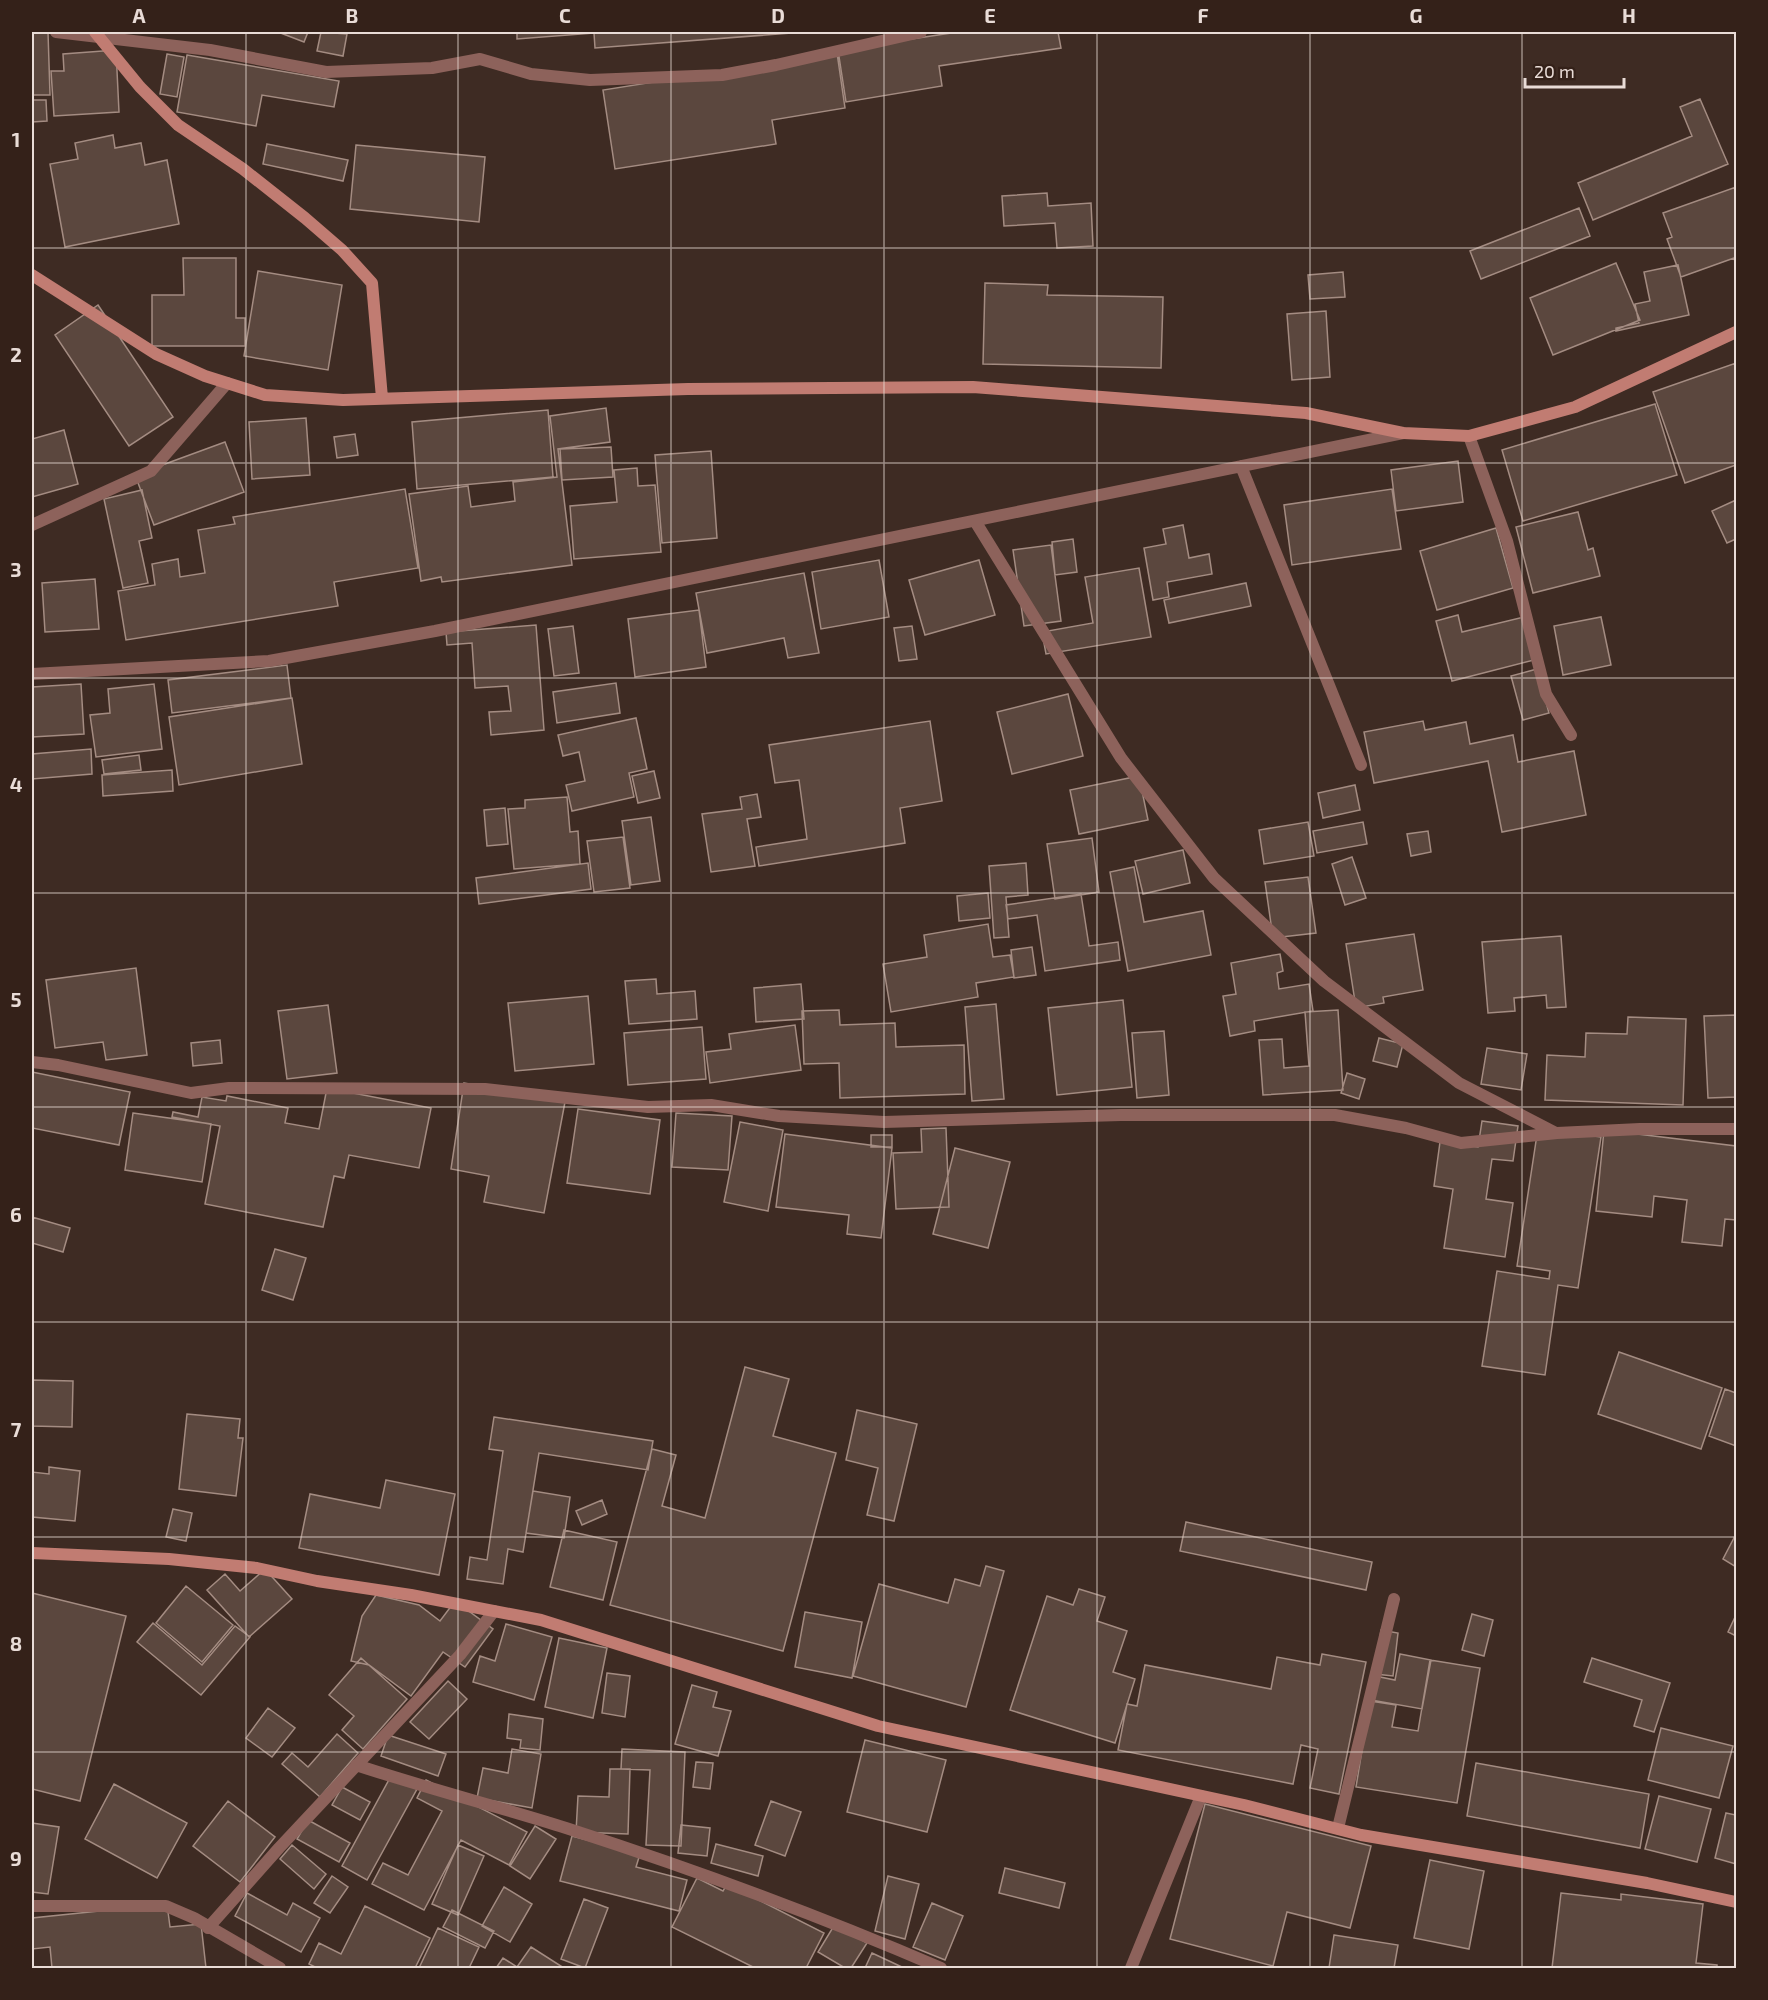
<svg xmlns="http://www.w3.org/2000/svg" width="1768" height="2000" font-family="'Exo 2',sans-serif">
  <style>
    .building { fill: #5b473e; stroke: #a48c82; stroke-width: 1.5 }
    .lines { fill: none; stroke-linecap: round; stroke-linejoin: round }
    .street { stroke: #8d625b; stroke-width: 12 }
    .secondary { stroke: #c17c72; stroke-width: 12 }
    .grid { fill: none; stroke: #e9dcd7; stroke-width: 1.5; stroke-opacity: 0.55 }
    .neatline { fill: none; stroke: #e9dcd7; stroke-width: 2 }
    .grid-label { font-size: 20px; text-anchor: middle; font-weight: bold; fill: #e9dcd7 }
  </style>
  <rect width="100%" height="100%" fill="#3e2b23"/>
  <path class="building" d="M32,32H48L50,95H33Z
    M278,32H308L304,42Z
    M321,32L347,34L343,56L317,51Z
    M517,32H805L595,48L594,33L517,39Z
    M958,32H1058L1061,48L939,66L942,86L846,102L838,50Z
    M116,50L119,112L54,116L51,71H64L63,54Z
    M837,53L845,108L772,120L776,144L615,169L603,90Z
    M167,54L184,57L177,97L160,94Z
    M187,55L339,81L334,107L262,95L256,126L177,112Z
    M1700,99L1728,164L1593,220L1578,183L1692,136L1680,107Z
    M32,100H46L47,121L32,122Z
    M113,135L115,148L141,143L145,165L167,160L179,224L65,247L50,164L78,159L75,143Z
    M267,144L348,160L343,181L263,164Z
    M356,145L485,157L479,222L350,209Z
    M1736,187V265L1734,258L1681,277L1667,239L1672,237L1663,213Z
    M1047,193L1048,206L1091,203L1093,246L1057,248L1055,223L1004,226L1002,196Z
    M1579,208L1590,236L1481,279L1470,251Z
    M183,258H236V318H245V346H152V295H184Z
    M1616,263L1640,320L1553,355L1530,298Z
    M1678,265L1689,315L1616,331V328L1639,323L1635,304L1650,301L1644,272Z
    M258,271L342,285L328,370L244,356Z
    M1343,272L1345,297L1310,299L1308,275Z
    M985,283L1048,285L1047,295L1163,297L1161,368L983,364Z
    M98,305L173,417L129,446L55,335Z
    M1326,311L1330,377L1292,380L1287,314Z
    M1736,363V465L1685,483L1653,392Z
    M1655,404L1677,475L1523,521L1502,450Z
    M606,408L610,442L558,449L572,565L442,582L441,577L421,581L409,494L468,486L471,507L515,501L513,482L557,477L550,416Z
    M548,410L553,477L417,489L412,422Z
    M306,418L310,475L252,479L249,422Z
    M64,430L78,484L32,497V439Z
    M355,434L358,455L337,458L334,437Z
    M225,442L244,492L154,525L135,475Z
    M611,447L613,477L562,480L560,449Z
    M711,451L717,538L662,543L655,455Z
    M1458,461L1463,502L1396,511L1391,470Z
    M637,468L638,486L655,485L661,552L574,559L570,506L617,502L614,470Z
    M405,489L418,568L334,582L338,606L126,640L118,591L155,585L152,564L178,559L180,577L205,573L198,530L235,524L233,517Z
    M1392,489L1401,549L1292,565L1284,505Z
    M142,490L152,538L139,541L148,583L123,588L104,499Z
    M1736,500V539L1727,543L1712,511Z
    M1578,512L1588,550L1593,548L1600,576L1533,593L1516,527Z
    M1183,525L1189,558L1209,554L1212,574L1167,582L1169,597L1153,600L1144,548L1166,544L1163,529Z
    M1496,528L1513,588L1437,610L1420,551Z
    M1073,539L1077,572L1055,575L1052,542Z
    M1051,545L1061,621L1024,626L1013,550Z
    M879,560L889,617L821,629L812,572Z
    M979,560L995,615L925,635L909,580Z
    M1139,568L1151,637L1046,654L1042,632L1093,623L1085,577Z
    M804,573L819,653L788,658L784,638L707,653L696,593Z
    M95,579L99,629L45,632L42,583Z
    M1246,583L1251,606L1169,623L1164,600Z
    M699,610L706,667L635,677L628,619Z
    M1458,615L1462,632L1528,616L1538,659L1452,681L1436,621Z
    M1601,617L1611,665L1563,675L1554,626Z
    M536,625L544,730L491,735L489,712L511,711L508,686L475,688L472,643L447,645L446,632Z
    M573,626L579,673L554,676L548,629Z
    M912,626L917,659L899,661L894,628Z
    M287,665L291,698L172,713L168,680Z
    M1537,669L1549,713L1523,720L1511,676Z
    M616,683L620,713L557,723L553,692Z
    M81,684L84,734L32,737V687Z
    M154,684L162,749L96,757L90,715L110,713L108,689Z
    M1068,694L1083,756L1012,774L997,712Z
    M292,698L302,764L179,785L169,717Z
    M636,718L647,769L629,773L634,797L572,811L566,785L585,781L579,752L563,756L558,735Z
    M930,721L942,801L900,808L905,843L759,866L756,847L807,839L799,780L775,783L769,745Z
    M1423,721L1425,730L1466,722L1470,744L1513,735L1518,762L1574,751L1586,815L1502,832L1488,761L1374,783L1364,732Z
    M91,749L92,774L32,779V754Z
    M139,755L141,770L104,774L102,760Z
    M172,770L173,791L103,796L102,775Z
    M654,771L660,798L638,803L632,776Z
    M1139,776L1148,820L1079,834L1070,790Z
    M1355,785L1360,810L1323,818L1318,793Z
    M757,794L761,817L747,819L755,866L711,872L702,814L742,809L740,797Z
    M567,797L570,832L578,831L580,864L514,869L508,809L525,808V800Z
    M505,808L508,844L487,846L484,810Z
    M651,817L660,881L631,885L622,821Z
    M1308,822L1314,856L1264,864L1259,830Z
    M1363,822L1367,844L1317,853L1313,831Z
    M1428,831L1431,852L1411,856L1407,834Z
    M623,837L630,888L594,892L587,841Z
    M1092,838L1099,892L1055,899L1047,844Z
    M1183,850L1190,883L1143,894L1135,861Z
    M1352,857L1366,898L1345,905L1332,864Z
    M588,863L591,889L479,904L476,878Z
    M1026,863L1028,895L1006,897L1009,937L994,938L989,866Z
    M1134,867L1144,922L1203,911L1211,955L1128,971L1110,872Z
    M1308,877L1316,933L1273,938L1265,882Z
    M988,893L990,918L959,921L957,896Z
    M1081,894L1089,946L1118,942L1120,960L1045,971L1037,915L1008,919L1006,905Z
    M988,924L993,957L1010,955L1014,977L976,983L978,997L891,1012L883,964L927,957L924,935Z
    M1414,934L1423,990L1383,997L1384,1003L1356,1008L1346,944Z
    M1561,936L1566,1007L1547,1008L1546,995L1514,998L1515,1011L1488,1013L1482,942Z
    M1032,947L1036,975L1014,978L1011,950Z
    M1280,954L1283,971L1277,973L1279,989L1309,984L1313,1011L1254,1021L1255,1031L1230,1036L1223,996L1236,994L1231,963Z
    M136,968L147,1055L106,1060L103,1042L55,1048L46,980Z
    M656,979L657,994L695,991L697,1019L629,1024L625,981Z
    M801,984L804,1019L756,1022L754,988Z
    M588,996L594,1064L515,1071L508,1003Z
    M1123,1000L1132,1087L1057,1095L1048,1008Z
    M996,1004L1004,1099L972,1101L965,1007Z
    M328,1005L337,1073L287,1079L278,1011Z
    M839,1010L840,1025L895,1023L896,1047L964,1045L965,1094L840,1098L839,1063L804,1064L802,1011Z
    M1338,1010L1343,1090L1263,1095L1259,1040L1282,1039L1284,1068L1309,1066L1305,1012Z
    M1736,1015V1097L1708,1098L1704,1016Z
    M1628,1017L1686,1019L1683,1105L1545,1100L1547,1055L1585,1057L1586,1033L1627,1034Z
    M795,1025L801,1070L710,1083L706,1052L731,1049L729,1034Z
    M702,1027L706,1079L628,1085L624,1033Z
    M1164,1031L1169,1095L1137,1098L1132,1033Z
    M1379,1038L1403,1044L1397,1067L1373,1061Z
    M220,1040L222,1063L193,1066L191,1043Z
    M1487,1048L1527,1054L1521,1090L1481,1084Z
    M32,1072L130,1092L119,1145L32,1128Z
    M1347,1073L1365,1079L1359,1099L1341,1093Z
    M464,1083L565,1102L544,1213L484,1202L489,1176L451,1169Z
    M327,1088L431,1108L419,1168L349,1155L344,1178L334,1176L323,1227L205,1204L220,1126L172,1117L173,1112L198,1117L202,1097L226,1101L227,1096L288,1108L285,1123L319,1129Z
    M578,1109L660,1120L650,1194L567,1183Z
    M133,1113L211,1124L202,1182L125,1170Z
    M676,1113L732,1116L728,1170L672,1167Z
    M1482,1121L1518,1126L1513,1161L1492,1159L1486,1199L1513,1203L1505,1257L1444,1248L1453,1189L1434,1186L1440,1142L1478,1147Z
    M740,1122L783,1130L768,1211L724,1202Z
    M946,1128L949,1207L896,1209L893,1153L922,1152L921,1129Z
    M1538,1128L1601,1137L1578,1288L1558,1285L1545,1375L1482,1366L1497,1271L1549,1279L1550,1271L1517,1266Z
    M1604,1130L1736,1146V1220L1725,1219L1722,1246L1682,1242L1687,1200L1654,1196L1652,1217L1596,1211Z
    M785,1134L892,1148L881,1238L847,1234L849,1215L776,1207Z
    M871,1135H892V1147H871Z
    M955,1148L1010,1162L988,1248L933,1234Z
    M32,1217L70,1228L63,1252L32,1243Z
    M275,1249L306,1258L293,1300L262,1290Z
    M1619,1352L1722,1388L1701,1449L1598,1414Z
    M745,1367L789,1379L773,1436L836,1453L783,1651L610,1605L652,1449L676,1455L662,1506L705,1518Z
    M32,1380L73,1381L72,1427L32,1426Z
    M1725,1389L1736,1393V1446L1709,1436Z
    M857,1410L917,1424L894,1521L867,1515L878,1468L846,1460Z
    M187,1414L240,1419L238,1438H243L236,1496L179,1489Z
    M494,1417L653,1441L648,1470L539,1453L523,1552L508,1549L503,1584L467,1579L470,1557L487,1560L503,1451L489,1449Z
    M49,1467L80,1471L75,1521L32,1517V1472L49,1474Z
    M386,1480L455,1494L439,1575L299,1548L310,1494L380,1508Z
    M533,1491L570,1497L564,1538L526,1533Z
    M602,1500L607,1514L582,1525L576,1511Z
    M173,1509L192,1513L186,1541L166,1537Z
    M1186,1522L1372,1562L1366,1590L1180,1551Z
    M564,1530L617,1542L603,1600L550,1587Z
    M1736,1534V1567L1723,1559Z
    M986,1566L1004,1571L966,1707L853,1676L879,1584L948,1603L955,1579L980,1586Z
    M265,1569L292,1599L249,1637L207,1590L225,1574L240,1591Z
    M186,1586L233,1625L202,1662L156,1623Z
    M1079,1589L1105,1597L1097,1621L1127,1631L1113,1672L1135,1679L1115,1743L1010,1710L1047,1596L1073,1605Z
    M32,1593L126,1616L80,1801L32,1789Z
    M376,1595L419,1605L440,1621L455,1601L493,1629L465,1667L443,1652L411,1696L369,1665L351,1661L362,1616Z
    M805,1612L862,1622L852,1678L795,1667Z
    M1472,1614L1493,1620L1484,1656L1462,1650Z
    M1736,1615V1636L1728,1632Z
    M153,1623L202,1665L235,1626L250,1637L201,1695L137,1642Z
    M506,1624L552,1637L534,1700L473,1682L480,1656L495,1661Z
    M1381,1630L1398,1633L1393,1676L1375,1674Z
    M559,1638L607,1648L593,1718L545,1707Z
    M1322,1654L1366,1662L1339,1794L1310,1788L1318,1749L1301,1745L1293,1784L1118,1750L1127,1704L1137,1706L1145,1665L1271,1689L1277,1657L1320,1665Z
    M1400,1654L1431,1660L1422,1709L1371,1700L1375,1676L1395,1680Z
    M361,1658L407,1699L363,1749L342,1730L354,1716L329,1695Z
    M1592,1658L1670,1683L1654,1732L1634,1726L1642,1700L1584,1682Z
    M1430,1660L1480,1668L1457,1803L1356,1787L1370,1701L1396,1705L1392,1727L1418,1731Z
    M607,1673L630,1676L625,1717L602,1713Z
    M448,1681L467,1699L429,1739L410,1722Z
    M692,1685L717,1692L713,1707L731,1711L718,1756L675,1744Z
    M268,1708L295,1728L272,1757L246,1738Z
    M509,1714L543,1719L540,1750L520,1748L521,1740L507,1738Z
    M1661,1728L1733,1746L1719,1798L1648,1780Z
    M337,1734L358,1753L320,1797L282,1764L292,1753L308,1767Z
    M388,1735L446,1754L438,1776L381,1756Z
    M865,1740L946,1760L927,1832L847,1812Z
    M512,1749L541,1754L532,1808L477,1798L483,1768L508,1773Z
    M622,1749L685,1752L681,1846L646,1845L650,1770L621,1769Z
    M696,1762L713,1763L710,1789L693,1787Z
    M1476,1763L1649,1794L1640,1848L1467,1816Z
    M610,1769H630L628,1834L576,1832L578,1796L609,1797Z
    M391,1776L417,1789L367,1880L342,1866Z
    M426,1780L527,1832L509,1865L461,1840L424,1910L372,1884L383,1863L408,1875L442,1811L417,1798Z
    M114,1784L187,1823L157,1878L85,1839Z
    M342,1787L370,1802L360,1820L332,1805Z
    M1659,1796L1711,1809L1697,1862L1645,1849Z
    M228,1801L275,1837L240,1882L193,1846Z
    M771,1801L801,1812L785,1856L755,1845Z
    M1205,1804L1371,1846L1350,1928L1287,1912L1273,1966L1170,1939Z
    M1726,1813L1736,1815V1864L1715,1858Z
    M308,1820L350,1843L339,1862L297,1839Z
    M32,1823L59,1827L48,1894L32,1892Z
    M681,1825L710,1828L707,1856L678,1853Z
    M535,1826L556,1839L530,1879L510,1866Z
    M572,1836L640,1854L636,1867L687,1880L679,1911L560,1881Z
    M716,1844L763,1856L758,1876L711,1863Z
    M292,1845L326,1874L314,1889L280,1859Z
    M458,1845L484,1856L458,1915L432,1904Z
    M1430,1860L1484,1871L1469,1949L1414,1938Z
    M1005,1868L1065,1883L1059,1908L999,1893Z
    M332,1876L348,1887L330,1913L314,1903Z
    M888,1876L919,1884L905,1939L875,1931Z
    M697,1878L723,1891L727,1884L824,1933L806,1968H755L672,1927Z
    M504,1887L532,1904L510,1942L482,1926Z
    M247,1893L287,1915L293,1903L320,1918L301,1952L235,1916Z
    M1561,1893L1621,1900V1894L1703,1904L1696,1963L1717,1965V1968H1552Z
    M584,1899L608,1908L585,1968L561,1959Z
    M932,1903L963,1916L945,1960L913,1947Z
    M167,1904L170,1927L201,1924L206,1968H52L50,1947L32,1949V1918Z
    M365,1906L430,1938L415,1968H317L309,1964L319,1943L341,1954Z
    M452,1910L494,1931L485,1948L443,1927Z
    M835,1924L867,1943L851,1968H845L818,1952Z
    M438,1928L479,1947L469,1968H419Z
    M1334,1935L1398,1945L1394,1968H1329Z
    M531,1947L564,1968H496L503,1958L517,1967Z
    M872,1953L904,1968H865Z"/>
  <g class="lines">
    <path class="street" d="M56,32L210,50L326,72L432,68L480,59L531,74L590,80L722,75L776,65L921,32
      M1469,436L1507,541L1546,694L1571,735
      M1241,466L1361,765
      M975,521L1121,758L1214,878L1324,981L1459,1083L1556,1133
      M32,525L151,471L227,383
      M32,674L269,661L435,631L1403,433
      M32,1062L58,1065L191,1093L229,1088L485,1089L648,1107L711,1105L779,1116L884,1122L1121,1115H1335L1406,1128L1461,1143L1557,1133L1640,1129H1736
      M356,1765C426,1788 496,1806 566,1828C693,1869 818,1915 941,1968
      M1338,1828L1394,1599
      M32,1906H166L194,1918L280,1968
      M208,1928L279,1848L460,1655L494,1611
      M1131,1968L1201,1796"/>
    <path class="secondary" d="M95,32L140,87L178,125L243,169L305,218L342,250L372,283L382,398
      M32,275L156,354L205,376L265,395L343,400L688,389L973,387L1306,413L1403,433L1469,436L1575,407L1736,332
      M32,1553L169,1559L257,1568L317,1581L411,1595L541,1620L878,1726L1244,1805L1361,1835L1647,1883L1736,1902"/>
  </g>
  <path class="grid" d="M246,32V1968M458,32V1968M671,32V1968M884,32V1968M1097,32V1968M1310,32V1968M1522,32V1968M32,248H1736M32,463H1736M32,678H1736M32,893H1736M32,1107H1736M32,1322H1736M32,1537H1736M32,1752H1736"/>
  <rect width="1768" height="2000" fill="none" stroke="#342119" stroke-width="66"/>
  <path d="M1525 78v9h99v-9" fill="none" stroke="#e9dcd7" stroke-width="3"/>
  <text x="1534" y="78" font-size="18" fill="#e9dcd7" stroke="#342119" stroke-width="4.5" paint-order="stroke">20 m</text>
  <rect x="33" y="33" width="1702" height="1934" class="neatline"/>
  <g class="grid-label">
    <text x="139" y="23">A</text>
    <text x="352" y="23">B</text>
    <text x="565" y="23">C</text>
    <text x="778" y="23">D</text>
    <text x="990" y="23">E</text>
    <text x="1203" y="23">F</text>
    <text x="1416" y="23">G</text>
    <text x="1629" y="23">H</text>
    <text x="16" y="147">1</text>
    <text x="16" y="362">2</text>
    <text x="16" y="577">3</text>
    <text x="16" y="792">4</text>
    <text x="16" y="1007">5</text>
    <text x="16" y="1222">6</text>
    <text x="16" y="1437">7</text>
    <text x="16" y="1651">8</text>
    <text x="16" y="1866">9</text>
  </g>
</svg>
